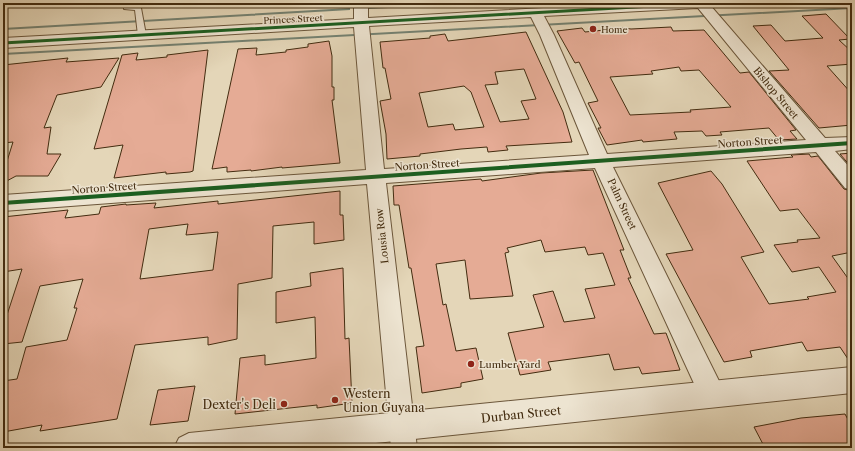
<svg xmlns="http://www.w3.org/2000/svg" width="855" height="451" font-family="'Libre Caslon Text',serif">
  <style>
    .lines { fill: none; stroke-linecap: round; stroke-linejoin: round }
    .stream { fill: #748171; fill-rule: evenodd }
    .building { fill: #e5ab95; stroke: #432c10; fill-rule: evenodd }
    .service-casing { stroke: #6b563a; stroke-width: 2 }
    .minor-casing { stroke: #6b563a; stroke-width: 2 }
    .tertiary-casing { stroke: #6b563a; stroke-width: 2 }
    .service { fill: #ede4d1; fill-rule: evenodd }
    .minor { fill: #ede4d1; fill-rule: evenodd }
    .tertiary { fill: #ede4d1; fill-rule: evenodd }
    .cycleway-far1-casing { stroke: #ede4d1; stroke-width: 5 }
    .cycleway-casing { stroke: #ede4d1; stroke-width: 6 }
    .cycleway-far1 { stroke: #1b5e20; stroke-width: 3 }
    .cycleway { stroke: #1b5e20; stroke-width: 4 }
    .poi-dot { fill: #8f2418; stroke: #ede4d1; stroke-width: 1.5 }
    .labels { text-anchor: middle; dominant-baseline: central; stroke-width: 3; stroke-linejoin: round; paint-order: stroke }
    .far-street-label { font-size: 9px; fill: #432c10; stroke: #ede4d1 }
    .far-poi-label { font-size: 9px; fill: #432c10; stroke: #ede4d1; text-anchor: start }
    .street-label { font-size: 10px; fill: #432c10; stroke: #ede4d1 }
    .poi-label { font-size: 10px; fill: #432c10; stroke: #ede4d1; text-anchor: start }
    .near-poi-label { font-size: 12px; fill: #432c10; stroke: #ede4d1; text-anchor: start }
    .near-street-label { font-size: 12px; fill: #432c10; stroke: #ede4d1 }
  </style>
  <rect width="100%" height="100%" fill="#e4d6b8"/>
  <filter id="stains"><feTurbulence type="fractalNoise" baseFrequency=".005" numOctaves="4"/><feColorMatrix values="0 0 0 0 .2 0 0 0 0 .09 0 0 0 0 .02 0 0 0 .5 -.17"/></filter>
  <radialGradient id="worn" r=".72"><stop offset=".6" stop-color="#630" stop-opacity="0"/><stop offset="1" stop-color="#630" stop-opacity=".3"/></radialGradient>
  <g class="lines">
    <path class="stream" d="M443,3H466L464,4L369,9L367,8L369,7Z
      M852,7V9L3,55V53Z
      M349,8H350V10L3,30V28Z"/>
  </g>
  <path class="building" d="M826,14L850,39L839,40L852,52V64L827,66L852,94V125L819,128L769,71L789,70L753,26L771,25L785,41L823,38L802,16Z
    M671,27L673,31L704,30L740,73L749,72L796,130L790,131L797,139L779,140L769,128L720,132L722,135L706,136L702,131L674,132L677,139L643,142L642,140L607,145L598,128H601L588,103L598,101L579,62L575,63L557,31L582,28L585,32L624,28L631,29ZM679,67L681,71L699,70L731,107L690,110L691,112L630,115L610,77L653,74L651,71Z
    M526,32L563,112L572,142L506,146L508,150L488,152L487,147L461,149L420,154V156L387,159L386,134L380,101L391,99L385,68H383L380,42L430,38V36L445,34L448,41ZM524,69L536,99L521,101L529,119L500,122L485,85L498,84L495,72ZM464,86L471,92L484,127L455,130L453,124L428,127L419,93Z
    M329,41L332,56V87H334V100H332L340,163L282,168V167L251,171V170L227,172V167L212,169L238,49L257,48L256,55L286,52V50L308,47V44Z
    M208,50L193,171L190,172L166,174V172L114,178L123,145L94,149L122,55L138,53L136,60L167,57V55Z
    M68,58L66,62L119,58L101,87L57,95L44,128L51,127L47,154H61L48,176H16L3,183V174L13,142L3,143V65Z
    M852,153V168L840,154Z
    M809,154L811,157L818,156L844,189L852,191V252L832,256L852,284V365L840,347L807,351L802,342L750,351L752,357L724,362L666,254L693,250L658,183L711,171L722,184L764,252L741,257L769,304L809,299L807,297L836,292L819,267L792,272L774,245L798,242L797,240L820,238L798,209L780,211L747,161L793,157L791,155Z
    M593,170L624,250H620L631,278H628L654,334L666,333L680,370L642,374L639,367L614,370L609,354L548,362L551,370L520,375L508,333L544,327L533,295L553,291L564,322L595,318L585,289L615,285L603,253L588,255L585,247L545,252L541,240L507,248L509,252L505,253L513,296L470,299L465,260L436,264L443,305L446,304L456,351L476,348L483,379L461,383V387L422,393L416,347L424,346L411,268H409L399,205H394L393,186L481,179L482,181L541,173Z
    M340,191V215H343L344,240L314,244V222L273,226L272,278L238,284L237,339L208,345V337L135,345L117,419L40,431L42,425L3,432V381L17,379L26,347L67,340L77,308H74L83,279L40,286L22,342L3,344V319L6,318L22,269L3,272V217L68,210L65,218L99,214L101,207L126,204V205L156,203L154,208L218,201V204ZM188,224L186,235L218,232L213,270L140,279L149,229Z
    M343,268L345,339L349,338L352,403L317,408V405L235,414L240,358L265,355V365L316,358L315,317L276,323V292L311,286L310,273Z
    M195,386L188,421L150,425L158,390Z
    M845,414L852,427V448H765L754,427L801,418Z"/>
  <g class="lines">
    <g class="service-casing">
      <path id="service" d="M565,3H571L572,11H568Z
        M126,6H138L141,8L146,35L145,37H139L138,35L135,10L124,9V7Z"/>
    </g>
    <g class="minor-casing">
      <path id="minor" d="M354,3H368V18L632,3H712L710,5L825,138L852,137V149L835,151L852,170V190L845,188L816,152L613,167L721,385L724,394L721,403L712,406L703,403L595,168L386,183L417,448H391L367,184L3,211V195L366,170L354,27L3,48V38L354,19ZM698,8L806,140L607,154L554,35L544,16ZM531,17L540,35L589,155L384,169L369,26Z"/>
    </g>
    <g class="tertiary-casing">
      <path id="tertiary" d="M852,367V393L328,448H174L179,438L189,433Z"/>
    </g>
    <use href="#service" class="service"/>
    <use href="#minor" class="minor"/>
    <use href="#tertiary" class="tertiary"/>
    <g class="cycleway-far1-casing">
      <path id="cycleway-far1" d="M3,43L705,3"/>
    </g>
    <g class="cycleway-casing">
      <path id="cycleway" d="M3,203L852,143"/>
    </g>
    <use href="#cycleway-far1" class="cycleway-far1"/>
    <use href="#cycleway" class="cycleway"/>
  </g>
  <g class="poi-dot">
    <circle cx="593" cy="29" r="4"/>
    <circle cx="471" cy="364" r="4"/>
    <circle cx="335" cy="400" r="4"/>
    <circle cx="284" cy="404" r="4"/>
  </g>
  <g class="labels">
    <g class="far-street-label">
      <text transform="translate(293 19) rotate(-3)">Princes Street</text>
    </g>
    <g class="far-poi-label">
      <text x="601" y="29">Home</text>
    </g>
    <g class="street-label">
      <text transform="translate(776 93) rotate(50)">Bishop Street</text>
      <text transform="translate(750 142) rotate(-4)">Norton Street</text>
      <text transform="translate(427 165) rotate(-4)">Norton Street</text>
      <text transform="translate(104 188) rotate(-4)">Norton Street</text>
      <text transform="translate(622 204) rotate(65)">Palm Street</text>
      <text transform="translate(382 236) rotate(-96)">Lousia Row</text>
    </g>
    <g class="poi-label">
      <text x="479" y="364">Lumber Yard</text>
    </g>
    <g class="near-poi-label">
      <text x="343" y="393">Western<tspan x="343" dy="14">Union Guyana</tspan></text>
      <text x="276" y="404" text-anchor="end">Dexter's Deli</text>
    </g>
    <g class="near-street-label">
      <text transform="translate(521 414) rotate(-6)">Durban Street</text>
    </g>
  </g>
  <rect width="855" height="451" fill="none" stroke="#e4d6b8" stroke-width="16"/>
  <rect x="4" y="4" width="847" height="443" fill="none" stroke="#432c10" stroke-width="2"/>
  <rect x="8" y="8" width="839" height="435" fill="none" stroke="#432c10"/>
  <rect width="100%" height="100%" filter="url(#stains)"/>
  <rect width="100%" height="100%" fill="url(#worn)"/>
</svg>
